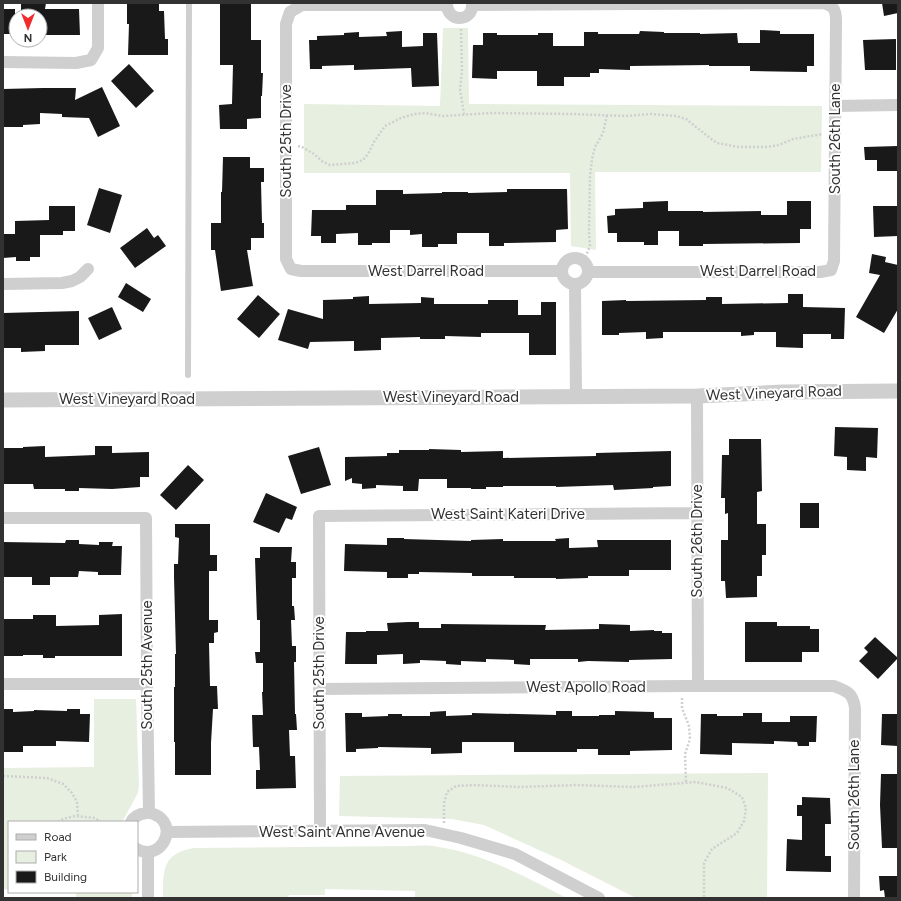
<svg xmlns="http://www.w3.org/2000/svg" width="901" height="901" font-family="Figtree,sans-serif">
  <style>
    .green { fill: #e7efe0 }
    .building { fill: #191919 }
    .lines { fill: none; stroke-linecap: round; stroke-linejoin: round }
    .path { stroke: #cfcfcf; stroke-width: 2.5; stroke-dasharray: 2 2; stroke-linecap: butt }
    .service { stroke: #cfcfcf; stroke-width: 6 }
    .minor { stroke: #cfcfcf; stroke-width: 12 }
    .tertiary { stroke: #cfcfcf; stroke-width: 15 }
    .labels { text-anchor: middle; dominant-baseline: central; stroke-width: 4; stroke-linejoin: round; paint-order: stroke }
    .street-label { font-size: 15px; fill: #323232; stroke: #fff }
  </style>
  <rect width="100%" height="100%" fill="#fff"/>
  <path class="green" d="M443,28H468L469,104L822,106L821,172H595L596,250L571,246L570,173H304V104L440,106Z
    M94,699H136L139,785L138,793L122,822H9V890L3,889V768L94,767Z
    M768,773L767,898H636L559,859L484,825L452,819L339,816L340,776Z
    M406,846C415,846 424,845 433,846C483,853 523,876 567,898H415V891L325,889V895H289L288,898H163C163,871 162,853 194,848Z
    M76,892H132V898H76Z"/>
  <path class="building" d="M21,3H46L45,9H79L80,35H40V16H21Z
    M127,3H159V11H164L165,39H168V55H128L129,24H127Z
    M220,3H251V40H261V73H263L262,96H261V118L247,119V129H220L219,105L232,104L233,65H220Z
    M882,3H898V13L884,16Z
    M3,9H15V34H3Z
    M760,30L780,31V34H814V66H807V72L750,71V66H709V65L630,66V70L599,69V73H590V77H564V86H537V71H497V79L472,78L473,45H483V33H497V35H538V33H553V46H584V32H598V34H639L640,31L664,32V33H700V34L737,33L738,43H760Z
    M402,31V47L423,46V33H437L439,86L412,87L411,68L354,70V65L322,66V69H310L309,40H317V36L344,35V33L359,32V37L387,36L386,32Z
    M896,39V70H865L863,40Z
    M129,64L154,91L136,108L111,81Z
    M102,87L120,126L98,137L89,118L62,117V114L40,113V124L23,125V127H3V89L43,88H76L75,100Z
    M898,146V171H877V160H865L864,147Z
    M223,157H250V168H264V182H261L262,223H264V238H251V250H247L253,286L221,291L215,250H211V223H221V192H222Z
    M99,188L122,195L110,233L87,225Z
    M507,189H567L568,229L556,230V242L504,243V246H489V233H457V244H438V247H422V234L410,235V230H390V243H372V245H358V233L336,234V243H321V236H311L312,210H346V205H376V190H403V194L442,193V192H468V193L507,192Z
    M668,201V211H703V212L761,211V215H787V201H811V229H800V243L703,244V246H679V231H658V245H644V242H617V233H608L607,216L615,215V209L643,208V202Z
    M49,206H75V231H63V235H40V257H30V261H16V257L3,258V234H15V221L49,220Z
    M873,206H898V236L874,237Z
    M147,228L154,238L158,235L166,246L135,268L120,248Z
    M872,254L886,257L885,262L898,265V309L884,333L856,317L880,275L869,273Z
    M126,283L151,299L143,312L118,297Z
    M788,294H803V307L845,308L844,339H831V334H803V348L776,347V332H754V335L741,336V332H663V338L646,339V332L619,333V335H602V301L626,300V301L706,300V297H722V304L788,303Z
    M258,295L280,314L259,338L237,319Z
    M369,296V304L421,303V297L434,298V304H488V300H518V315H541V302H556V355H529V333H481V337L445,336V339H420V337L381,338V350L354,351V341L310,342L308,349L278,340L288,309L323,319V300L353,299V297Z
    M112,307L122,329L99,340L88,318Z
    M79,311V345H45V351L21,352V348H3V313Z
    M835,427L878,428L877,458L866,457V471L847,470V457L834,456Z
    M729,439H761L762,491L757,492V524H766V555H762V576H757V597L726,598L725,581H721V540H728V513L725,514V498H721L722,455H729Z
    M45,446V457L95,455V446H112V453L149,452V477H140V487L112,489L79,488V491H65V489H34L33,484H3V448H23V447Z
    M319,447L331,485L301,494L288,456Z
    M429,449L461,450V452L503,451V458L596,456V453L671,451V486L653,487V488L614,490L613,485L556,487V486H503V487H486V489H471V488H447V479H419L418,491H403V486L376,485V488L362,489V484L352,483V478L345,481V457L387,456V453H399V450H429Z
    M188,465L204,480L176,510L160,495Z
    M266,493L297,507L292,520L286,518L279,533L253,522Z
    M800,503H819V528H800Z
    M175,524H210V555H217V571H209V620H218V632L214,633V643H209L210,686H217L218,709H213L211,743V775H175V742H174V687H175V654H176L174,577V564H178L179,538L175,537Z
    M387,538H404V539L471,541V540L503,539V541H556L555,539L569,538V548L598,547L597,540H671V570H629V576H588V578L556,579V578H514V576H472V573L419,572V574H408V578H387V572L344,571L345,544L387,545Z
    M66,540H79V544L99,545V542H113L112,546H122L121,575H98V572L79,571L78,577H50V585H32V577H3V542L65,543Z
    M260,547H292L291,562H296V578H292V606H294L295,620H291L292,646H296V662H294L295,714H296L297,730H289L290,756H295L296,788L256,789V770H260L259,747H253L252,715H263L262,692H263V663H256L255,652H260V620H257L255,558H260Z
    M122,614V656H55V658H43V655H23V656H3V619H33V615H56V626L99,625V615Z
    M408,622H419V628H441V624L546,625L545,630L599,629V624L630,625V631L654,630V631H662V633H672V659L629,660V662L588,661L578,662V659H530V665L514,664V660L486,659V662L461,661V665L446,664V661L420,660V663L403,664V654L377,655V664H345L346,632H366V631H388L387,623Z
    M745,622H777V626H810V629H819V652H802V662H745Z
    M875,637L898,658L878,679L859,661L868,652L864,648Z
    M3,709H13V712L34,711V710L67,711V709H80V714H90L89,742L56,741V746H23V752H3Z
    M446,711V716L472,715V713L556,715V711H572V716H599V715H615V711L654,712V718H672V750L630,751V755H598V749H577V752H514V742H462V753L431,754V748L378,747V748L356,749V752H346L345,713H362V717L388,716V714H402V716H430V712Z
    M743,713H762V722H790V716H817L816,742H809V746H798L797,742L774,741V744L732,743V755L700,754L701,714H717V716H743Z
    M882,714H898V746L881,745Z
    M881,774H898V848H882L880,805Z
    M802,797L830,798L831,824H825V856H831V872L786,871L787,839L802,840V816H797V805H802Z
    M879,876H898V898H885L884,890L880,891Z"/>
  <g class="lines">
    <path class="path" d="M461,29L462,71L460,89L464,114
      M298,146L302,147L314,154L323,162L330,165L355,163L363,160L368,154L374,142L385,126L401,118L414,114L425,113L443,116L492,113L571,114L626,116L651,114L676,116L686,119L710,138L717,143L739,147H767L779,145L793,139L823,134
      M584,261L590,246L589,233L590,176L592,159L595,147L603,133L607,115
      M682,698V708L689,726L690,739L685,754L686,783
      M3,776L47,778L63,784L72,793L77,802L78,816
      M58,822L63,819L75,816L95,818L101,822
      M444,823V803L447,792L456,786L475,785L519,787L577,785L634,787L696,782L727,788L742,797L746,808L744,821L737,833L712,849L704,863V898"/>
    <path class="service" d="M188,375L189,3"/>
    <path class="minor" d="M447,3C446,23 474,23 472,3
      M446,5H302L290,12L286,24V259L291,269L301,271H562
      M473,5L822,3C834,5 836,10 836,21L834,261L831,270L820,272H588
      M3,62L76,63L91,60L98,48V3
      M836,106L898,105
      M562 271a13 13 0 1 1 26 0a13 13 0 1 1-26 0Z
      M3,284L62,283L72,281L80,277L88,269
      M575,285L576,396
      M697,396L698,686
      M3,518H146L147,684L149,813
      M3,684H147
      M319,689L683,686H834C847,691 853,693 855,708L854,898
      M131,822C134,816 139,814 146,813C151,812 154,814 158,816C179,830 158,862 137,849
      M320,831L319,516L697,513
      M167,832L425,830L461,838L515,854L599,898
      M148,852V898"/>
    <path class="tertiary" d="M3,400L697,396L783,392L898,391"/>
  </g>
  <g class="labels">
    <g class="street-label">
      <text transform="translate(835 139) rotate(-90)">South 26th Lane</text>
      <text transform="translate(286 141) rotate(-90)">South 25th Drive</text>
      <text x="426" y="271">West Darrel Road</text>
      <text x="758" y="271">West Darrel Road</text>
      <text transform="translate(774 393) rotate(-2)">West Vineyard Road</text>
      <text x="451" y="397">West Vineyard Road</text>
      <text x="127" y="399">West Vineyard Road</text>
      <text x="508" y="514">West Saint Kateri Drive</text>
      <text transform="translate(697 541) rotate(-90)">South 26th Drive</text>
      <text transform="translate(147 665) rotate(-90)">South 25th Avenue</text>
      <text transform="translate(319 673) rotate(-90)">South 25th Drive</text>
      <text x="586" y="687">West Apollo Road</text>
      <text transform="translate(854 795) rotate(-90)">South 26th Lane</text>
      <text x="342" y="832">West Saint Anne Avenue</text>
    </g>
  </g>
  <rect width="901" height="901" fill="none" stroke="#323232" stroke-width="8"/>
  <rect x="8" y="821" width="130" height="72" fill="#ffffff" stroke="#adadad"/>
  <rect x="16" y="834" width="20" height="6" fill="#cfcfcf" stroke="#adadad"/>
  <text x="44" y="841" font-size="12" fill="#323232">Road</text>
  <rect x="16" y="851" width="20" height="12" fill="#e7efe0" stroke="#adadad"/>
  <text x="44" y="861" font-size="12" fill="#323232">Park</text>
  <rect x="16" y="871" width="20" height="12" fill="#191919" stroke="#adadad"/>
  <text x="44" y="881" font-size="12" fill="#323232">Building</text>
  <g transform="translate(28 28) rotate(180)"><circle r="19" fill="#ffffff" stroke="#adadad"/>
  <path d="M0-3L7 15L0 10L-7 15Z" fill="#f22b2d"/>
  <text y="-6" font-size="11" font-weight="bold" text-anchor="middle" fill="#323232">N</text>
  </g>
</svg>
